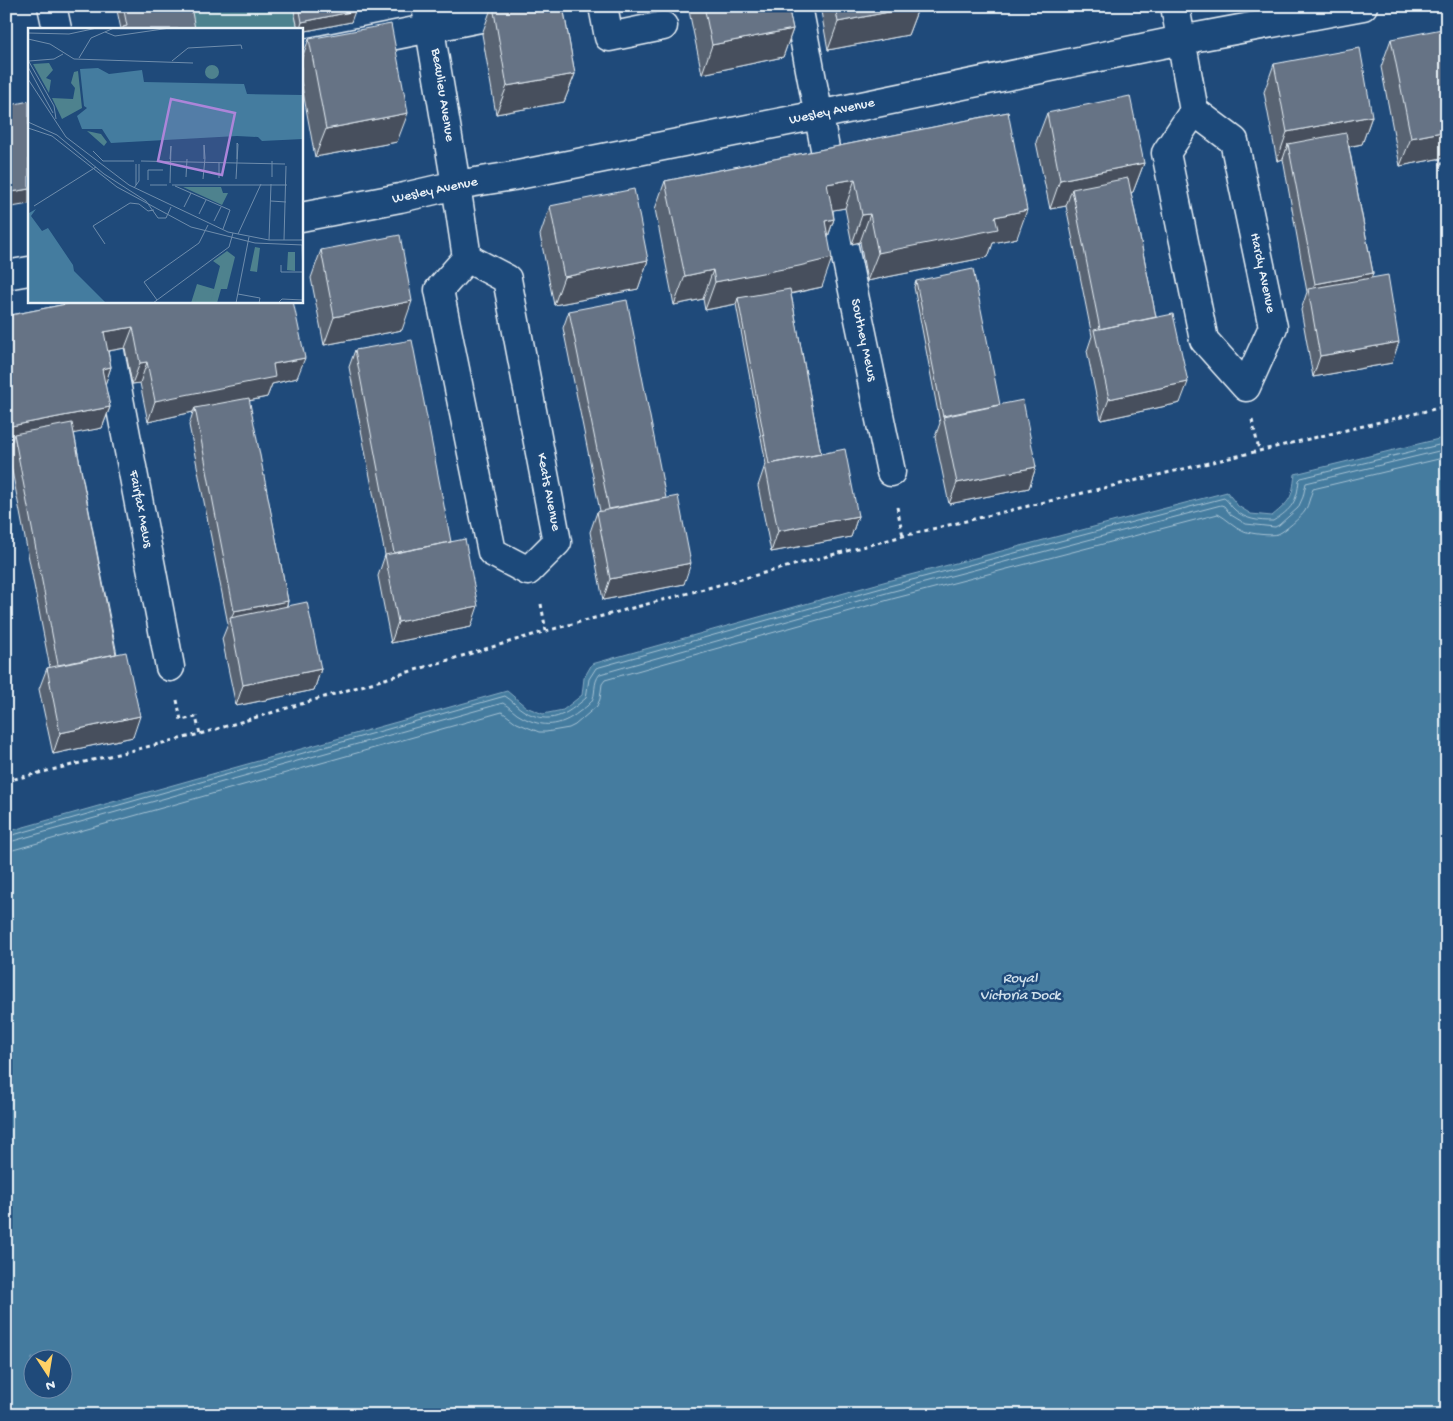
<svg xmlns="http://www.w3.org/2000/svg" width="1453" height="1421" font-family="'Gochi Hand',sans-serif">
  <style>
    .garden { fill: #4e828e; stroke: #9bbac3 }
    .water { fill: #447c9f; stroke: #86abc3; fill-rule: evenodd }
    .lines { fill: none; stroke-linecap: round; stroke-linejoin: round }
    .shore { stroke: #a6c2d4; stroke-width: 1 }
    .minor-casing { stroke: #e8f1f8; stroke-width: 31 }
    .path { stroke: #e8f1f8; stroke-width: 3; stroke-dasharray: 4 4; stroke-linecap: butt }
    .minor { stroke: #1f4a7a; stroke-width: 28 }
    .wall { fill: #586372; stroke: #e8f1f8 }
    .shaded-wall { fill: #47505d; stroke: #e8f1f8 }
    .building { fill: #667385; stroke: #e8f1f8 }
    .labels { text-anchor: middle; dominant-baseline: central; stroke-width: 5; stroke-linejoin: round; paint-order: stroke }
    .street-label { font-size: 14px; fill: #e8f1f8; stroke: #1f4a7a }
    .water-label { font-size: 15px; font-style: italic; fill: #cfdfeb; stroke: #1f4a7a }
    .inset-road { fill: none; stroke: #6f8dac; stroke-width: 1 }
    .view { fill: #ac85d9; fill-opacity: 0.15; stroke: #ac85d9; stroke-width: 2.5 }
    .inset-edge { fill: none; stroke: #e8f1f8; stroke-width: 2.5 }
  </style>
  <rect width="100%" height="100%" fill="#1f4a7a"/>
  <filter id="ink" filterUnits="userSpaceOnUse"><feTurbulence type="fractalNoise" baseFrequency=".02" numOctaves="2"/><feDisplacementMap in="SourceGraphic" scale="10" xChannelSelector="R" yChannelSelector="G"/><feConvolveMatrix kernelMatrix="1 2 1 2 8 2 1 2 1" color-interpolation-filters="sRGB"/></filter>
  <g filter="url(#ink)">
    <path class="garden" d="M172,6H293L298,29H189Z"/>
    <path class="water" d="M1447,437V1415H6V832L507,691L526,707L543,714L563,710L582,695L584,678L592,664L887,581L1227,492L1238,506L1251,514L1272,516C1291,500 1292,499 1295,474ZM32,1358H62V1388H32Z"/>
    <g class="lines">
      <path class="shore" d="M6,837L505,696C512,700 517,707 524,711C550,726 566,715 586,698L589,679L596,668L889,586L1224,498C1229,501 1230,506 1235,510C1246,520 1259,521 1273,521C1292,509 1297,502 1299,480L1301,478L1447,443
        M6,843L503,703C510,707 515,714 522,717C543,728 560,727 579,712C583,709 588,706 591,702C597,694 592,683 600,674L890,592L1221,505L1224,506L1231,515L1246,524L1275,527L1279,525L1298,508L1303,497L1306,483L1447,449
        M6,851L13,850L502,712L517,723L539,732H546L569,728L575,725L597,706L600,699L602,684L605,680L892,599L1218,514C1226,518 1234,527 1244,531C1251,534 1271,536 1278,534C1285,531 1301,517 1305,511C1309,504 1310,496 1313,489L1447,457"/>
      <g class="minor-casing">
        <path id="minor" d="M52,6L57,29
          M426,6L456,185L467,258L439,290L492,552L528,571L557,542L507,279L467,258
          M603,6L609,37L663,26
          M798,6L830,175
          M1175,6L1194,111L1166,153L1204,340L1246,387L1273,327L1234,141L1194,111
          M301,54L540,6
          M836,209L891,472
          M301,217L400,198L456,185L513,176L818,115L1181,40L1363,6
          M6,275L29,271
          M110,351L170,667"/>
      </g>
      <path class="path" d="M1439,156L1441,164L1447,163
        M1252,420L1259,450
        M897,507L903,536
        M541,604L546,631
        M177,700L181,720L196,717L200,734
        M6,781L200,734L546,631L903,536L1447,406"/>
      <use href="#minor" class="minor"/>
    </g>
    <path class="wall" d="M116,6H178L195,29H121Z
      M293,6H354L351,22L301,32V29H298Z
      M492,6H563L575,74L564,102L496,114L482,34Z
      M688,6H788L793,29L783,57L702,74Z
      M820,6H919L908,35L828,50Z
      M309,39L397,142L315,157L301,81V60Z
      M1391,39L1447,157L1400,166L1381,67Z
      M1274,64L1372,116L1362,144L1349,147L1373,273L1371,278L1392,363L1313,377L1301,310L1307,292L1283,159L1277,161L1264,92Z
      M1008,112L1017,238L993,243L988,257L867,281L860,242L852,244L845,208L833,210L834,219L828,237L822,287L791,294L821,454L858,516L851,537L771,552L758,486L765,465L766,464L736,304L705,310L703,299L674,305L655,209L665,181Z
      M1047,113L1144,163L1133,192H1131L1156,317L1180,403L1101,420L1087,351L1092,336L1066,206L1050,209L1036,142Z
      M550,206L648,260L638,289L554,305L540,235Z
      M321,250L402,330L324,345L311,278Z
      M916,281L1000,405L1036,467L1029,488L949,504L935,437L940,423L914,287Z
      M81,301L297,378L272,384L267,397L249,401L288,601L287,606L321,669L314,690L236,706L222,639L228,624L189,425L193,412L148,422L140,383L132,384L125,348L108,351L111,367L105,384L110,407L102,428L74,433L133,737L53,754L39,689L47,668H50L8,450L10,446L6,447V316Z
      M569,311L666,498L684,584L603,600L590,532L597,512L600,511L563,328Z
      M355,350L451,542L471,627L391,643L378,576L385,555L349,367Z"/>
    <path class="shaded-wall" d="M919,6L908,35L828,50L838,22Z
      M355,11L351,22L301,32V29H300L302,22Z
      M793,29L783,57L702,74L712,45Z
      M575,74L564,102L496,114L507,86Z
      M12,95L8,106L6,107V96Z
      M408,113L397,142L315,157L326,129Z
      M1372,116L1362,144L1291,158L1288,144L1283,159L1277,161L1287,132Z
      M1447,131V157L1400,166L1411,138Z
      M1144,163L1133,192L1075,204L1072,189L1066,206L1050,209L1060,180Z
      M855,179L845,208L817,213L827,184Z
      M29,189V204L6,208V193Z
      M1027,210L1017,238L993,243L988,257L867,281L878,253L995,217Z
      M870,214L860,242L852,244L862,215Z
      M834,219L824,248L825,221Z
      M832,258L822,287L788,294L738,298L736,304L705,310L715,282Z
      M648,260L638,289L554,305L564,277Z
      M713,270L703,299L674,305L685,276Z
      M1373,273L1367,289L1310,297L1315,284Z
      M412,301L402,330L324,345L334,317Z
      M133,327L125,348L97,353L104,332Z
      M1399,342L1392,363L1313,377L1320,356Z
      M305,358L297,378L272,384L267,397L195,412V408L193,412L148,422L155,401L273,364Z
      M147,362L140,383L132,384L140,363Z
      M111,367L104,388L102,369Z
      M1188,382L1180,403L1101,420L1109,399Z
      M110,407L102,428L16,445L14,434L10,446L6,447V427Z
      M1036,467L1029,488L949,504L957,483Z
      M858,516L851,537L771,552L778,531Z
      M691,563L684,584L603,600L610,579Z
      M288,601L283,617L230,622L234,611Z
      M478,606L471,627L391,643L398,622Z
      M321,669L314,690L236,706L243,685Z
      M140,716L133,737L53,754L60,733Z"/>
    <path class="building" d="M123,6H178L179,7L191,6L195,29H123V27L127,26Z
      M299,6H354L355,11L302,22Z
      M493,6H563L575,74L507,86Z
      M704,6H788L793,29L712,45Z
      M835,6H919L838,22Z
      M391,24L408,113L326,129L309,39Z
      M1447,28V131L1411,138L1391,39Z
      M1360,48L1372,116L1287,132L1274,64Z
      M6,68L12,95L6,96Z
      M1130,96L1144,163L1060,180L1047,113Z
      M29,101V189L6,193V106Z
      M1008,112L1027,210L995,217L998,229L878,253L870,214L862,215L855,179L827,184L834,219L825,221L832,258L799,266L715,282L713,270L685,276L665,181Z
      M1346,133L1373,273L1315,284L1288,144Z
      M1128,178L1156,317L1100,329L1072,189Z
      M634,189L648,260L564,277L550,206Z
      M400,235L412,301L334,317L321,250Z
      M973,269L1000,405L943,417L916,281Z
      M1388,275L1399,342L1320,356L1308,289Z
      M790,289L821,454L769,464L738,298Z
      M627,300L666,498L609,509L569,311Z
      M81,301H293L305,358L273,364L275,377L155,401L147,362L140,363L133,327L104,332L111,367L102,369L110,407L6,427V316Z
      M1173,314L1188,382L1109,399L1094,330Z
      M412,340L451,542L394,553L355,350Z
      M249,398L288,601L234,611L195,408Z
      M1023,400L1036,467L957,483L943,416Z
      M72,423L116,654L58,665L14,434Z
      M845,449L858,516L778,531L765,465Z
      M678,496L691,563L610,579L597,512Z
      M465,539L478,606L398,622L385,555Z
      M307,602L321,669L243,685L230,618Z
      M126,652L140,716L60,733L47,668Z"/>
  </g>
  <g class="labels">
    <g class="street-label">
      <text transform="translate(442 95) rotate(81)">Beaulieu Avenue</text>
      <text transform="translate(832 112) rotate(-12)">Wesley Avenue</text>
      <text transform="translate(435 191) rotate(-12)">Wesley Avenue</text>
      <text transform="translate(1262 273) rotate(78)">Hardy Avenue</text>
      <text transform="translate(863 340) rotate(78)">Southey Mews</text>
      <text transform="translate(548 492) rotate(79)">Keats Avenue</text>
      <text transform="translate(140 509) rotate(79)">Fairfax Mews</text>
    </g>
    <g class="water-label">
      <text x="1020" y="979">Royal<tspan x="1020" dy="17">Victoria Dock</tspan></text>
    </g>
  </g>
  <g transform="translate(28 28)">
    <rect width="275" height="275" fill="#1f4a7a"/>
    <path d="M21,35L25,42L18,50L23,52L21,65L5,36ZM177 44a7 7 0 1 1 14 0a7 7 0 1 1-14 0ZM50,43L54,80L34,91L24,70L45,71L47,60L43,55L46,44ZM155,159H193L195,165H200L194,177ZM199,223L207,229L199,261H193L189,275H163L169,256L186,261L192,238L185,233Z" fill="#4e828e"/>
    <path d="M59,103L73,106L79,114L76,118ZM227,219L232,220L229,244L222,243ZM260,224H267V243L259,242ZM172,259L186,264L182,275H167Z" fill="#4e828e"/>
    <path d="M70,40L81,46L114,42L116,54L216,56L219,66L275,67V111L234,113L230,109L209,108L83,115L74,101H54L49,88L59,80L56,78L52,41ZM8,181L3,188L14,203L20,200L45,237L46,243L78,275H0V183L1,185Z" fill="#447c9f"/>
    <path class="inset-road" d="M1,0H24M88,0H121M77,4L87,8L142,0M0,5L41,6L69,0M0,11L22,16L46,31L165,35M51,30L63,10L86,0M0,32L26,78L28,91M1,33L26,31L35,26M144,33L160,20L213,17L214,21M0,39L25,85M0,51L38,109L101,157L200,204L241,212H275M0,94L29,107L76,146L118,173L130,190H138L143,179M0,100L24,108L89,159L163,199L227,215L275,217M65,123L75,133H106M113,133L257,136M158,149L159,131M244,149V133M191,150V134M175,151L177,130L176,117V131M208,151L210,116L209,115V131M120,152V142H135M142,155L143,118L142,131M108,157V136M122,157H139M144,157H259M147,158L202,182L195,201M106,160L111,153V136M243,173L258,174M6,178L68,139M156,179L163,165M171,186L178,172M186,193L193,179M210,206L233,156M241,212L243,156M256,212L258,138M77,216L65,198L102,175L111,176L120,183L126,182M274,217L275,249M253,237V244H274M210,266L232,270L231,275M129,272L116,254L171,215L180,197M125,275L201,219L205,205M208,275L221,209M250,275L254,271L275,272"/>
    <path class="view" d="M143,71L207,85L194,147L130,133Z"/>
    <rect width="275" height="275" class="inset-edge"/>
  </g>
  <rect width="1453" height="1421" fill="none" stroke="#1f4a7a" stroke-width="25"/>
  <rect x="12" y="12" width="1428" height="1396" fill="none" stroke="#e8f1f8" stroke-width="2" filter="url(#ink)"/>
  <g transform="translate(48 1374) rotate(168)"><circle r="24" fill="#1f4a7a" stroke="#6f8dac"/>
  <path d="M0-4L9 19L0 12L-9 19Z" fill="#ffd166"/>
  <text y="-8" font-size="14" font-weight="bold" text-anchor="middle" fill="#e8f1f8">N</text>
  </g>
</svg>
